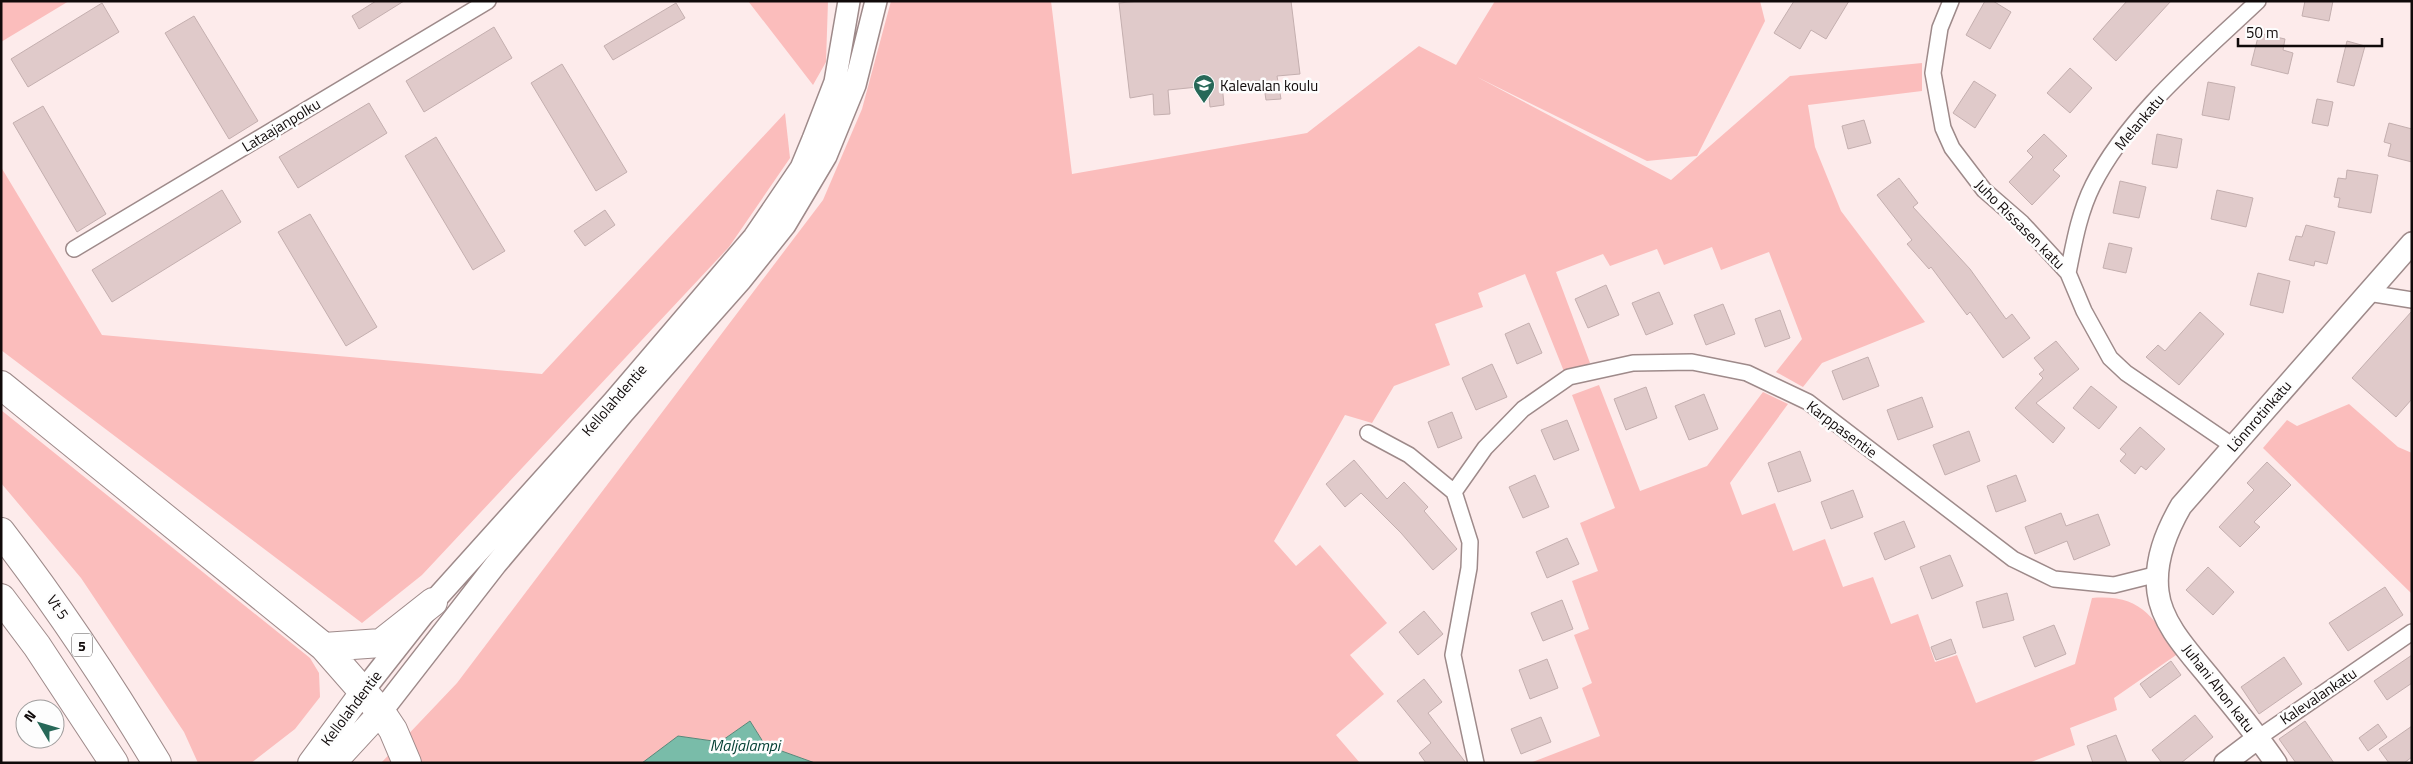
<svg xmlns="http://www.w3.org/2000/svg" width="2413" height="764" font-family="'Titillium Web',sans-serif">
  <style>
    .green { fill: #fbbdbc }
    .water { fill: #79bca9; stroke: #5a8779 }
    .building { fill: #e0caca; stroke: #c4afaf }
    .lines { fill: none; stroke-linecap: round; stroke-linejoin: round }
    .street-casing { stroke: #9e8a8a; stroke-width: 18 }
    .secondary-casing { stroke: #9e8a8a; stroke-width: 24 }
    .primary-casing { stroke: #9e8a8a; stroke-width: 26 }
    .highway-casing { stroke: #9e8a8a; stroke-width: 30 }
    .street { stroke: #fff; stroke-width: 15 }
    .secondary { stroke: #fff; stroke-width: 21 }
    .primary { stroke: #fff; stroke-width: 24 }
    .highway { stroke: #fff; stroke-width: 28 }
    .labels { text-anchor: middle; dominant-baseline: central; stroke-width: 5; stroke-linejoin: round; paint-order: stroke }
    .shield { fill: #fdfdfd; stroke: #575353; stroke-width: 1 }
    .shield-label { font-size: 14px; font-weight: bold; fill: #100a0a }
    .poi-label { font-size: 15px; fill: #100a0a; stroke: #fdfdfd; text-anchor: start }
    .street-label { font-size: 15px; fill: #100a0a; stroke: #fdfdfd }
    .water-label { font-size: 16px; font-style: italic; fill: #003d31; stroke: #fdfdfd }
  </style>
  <rect width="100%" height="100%" fill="#fdebeb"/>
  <path class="green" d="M1,1H69L1,42Z
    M748,1H828L826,62L813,85Z
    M891,1H1051L1072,174L1307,133L1419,46L1456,65L1495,1H1760L1765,21L1697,156L1647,161L1477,77L1671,180L1790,76L1922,63V91L1808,105L1815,147L1841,211L1925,322L1822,363L1803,387L1776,372L1802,339L1769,252L1721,270L1712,247L1664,265L1657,249L1610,266L1603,254L1556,272L1590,363L1565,374L1525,274L1478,293L1483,307L1435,324L1450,365L1394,386L1372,423L1345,415L1274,541L1296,566L1320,545L1387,623L1350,655L1384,694L1336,735L1360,763H815L765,745L750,721L720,742L678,736L642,763H381L457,683L823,200L862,109Z
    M785,113L790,158L729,247L422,575L362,623L1,350V167L102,335L542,374Z
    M1599,385L1640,491L1707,466L1763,392L1788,404L1730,483L1742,515L1775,503L1793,551L1825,539L1843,587L1873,577L1891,624L1918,614L1935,662L1957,655L1976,703L2075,664L2092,598C2142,594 2152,618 2179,653L2114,698L2117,710L2070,728L2075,745L2029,763H1530L1600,736L1582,688L1592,683L1574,635L1589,629L1572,581L1598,571L1580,523L1615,508L1572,395Z
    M2349,404L2398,447L2412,453V594L2263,448L2287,420L2297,426Z
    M1,410L310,658L319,673L320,697L295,729L251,763H198L184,732L81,578L1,483Z"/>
  <path class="water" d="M750,721L765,745L815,763H642L678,736L720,742Z"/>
  <path class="building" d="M376,1H404L359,29L352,16Z
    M1139,1H1291L1300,74L1277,76L1281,99L1266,100L1263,80L1222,84L1224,105L1210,107L1208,86L1168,90L1170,114L1154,115L1153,94L1130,98L1119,3Z
    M1794,1H1849L1826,39L1811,30L1800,49L1774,33Z
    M1985,1H1993L2011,12L1990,49L1966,35Z
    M2127,1H2171L2116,61L2093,39Z
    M2305,1H2333L2329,21L2302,16Z
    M102,3L119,32L28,87L11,59Z
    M676,3L685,18L613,60L604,46Z
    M194,16L258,121L229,139L165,33Z
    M494,27L512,58L424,112L406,81Z
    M2259,33L2285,39L2283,50L2293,53L2288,74L2251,65Z
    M2347,41L2365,46L2354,86L2337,82Z
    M562,64L627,172L596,191L531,83Z
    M2070,68L2092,88L2070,113L2047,93Z
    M1974,81L1996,95L1975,128L1953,113Z
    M2208,82L2235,87L2229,120L2202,115Z
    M2317,99L2333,102L2328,126L2312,123Z
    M369,103L387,133L298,188L279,157Z
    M43,106L106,214L77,232L13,123Z
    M1864,120L1871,143L1848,149L1842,126Z
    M2389,123L2412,129V162L2388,156L2391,144L2384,142Z
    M2044,134L2067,156L2053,170L2060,176L2032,205L2009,182L2033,157L2027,151Z
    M2157,134L2182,139L2177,168L2152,164Z
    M436,137L505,251L473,270L405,156Z
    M2347,170L2378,175L2371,213L2338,207L2340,198L2334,197L2338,178L2346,179Z
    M1899,178L1918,203L1913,207L1970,269L2006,319L2012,314L2030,338L2003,358L1970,312L1967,315L1931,267L1929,269L1907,244L1912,240L1877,195Z
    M2120,181L2146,187L2139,218L2113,213Z
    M222,190L241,222L112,302L92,270Z
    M2217,190L2253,198L2246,227L2211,219Z
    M605,210L615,225L585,246L574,231Z
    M310,214L377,327L346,346L278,232Z
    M2306,225L2335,232L2327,264L2315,261L2314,266L2289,260L2296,236L2302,237Z
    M2109,243L2132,248L2126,273L2103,268Z
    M2258,273L2290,281L2283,313L2250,305Z
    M1606,285L1619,315L1588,328L1575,299Z
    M1659,292L1673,324L1646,335L1632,303Z
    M1723,304L1735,334L1706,345L1694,315Z
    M1780,310L1790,338L1765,347L1755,319Z
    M2412,311V399L2396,417L2352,378Z
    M2200,312L2224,334L2179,385L2146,357L2158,345L2165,351Z
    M1529,323L1542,353L1517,364L1505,334Z
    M2056,341L2079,369L2036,403L2065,428L2053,443L2015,408L2043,378L2039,374L2044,370L2034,358Z
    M1868,357L1879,386L1843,400L1832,371Z
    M1492,364L1507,397L1476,410L1462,378Z
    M2091,386L2117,407L2099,429L2073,408Z
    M1646,387L1657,418L1626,430L1614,399Z
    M1704,394L1718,429L1689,440L1675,406Z
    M1922,397L1933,427L1898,440L1887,410Z
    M1452,412L1462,438L1438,448L1428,422Z
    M1567,420L1579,450L1554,460L1541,430Z
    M2140,427L2165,449L2146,470L2141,466L2135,474L2120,461L2126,454L2120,449Z
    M1969,431L1980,461L1945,475L1933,445Z
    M1800,451L1811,481L1778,492L1768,463Z
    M1354,460L1387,499L1404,482L1428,507L1424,511L1457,549L1433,570L1401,533L1361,493L1345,507L1326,484Z
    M2267,462L2291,485L2254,522L2260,527L2240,547L2219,527L2254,490L2247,483Z
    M1535,475L1549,507L1523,518L1509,487Z
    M2016,475L2026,501L1996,512L1987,486Z
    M1853,490L1863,517L1831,529L1821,502Z
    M2061,513L2066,526L2098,514L2110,545L2074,560L2067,541L2035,554L2025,527Z
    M1904,521L1915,547L1885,560L1874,533Z
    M1567,538L1579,564L1547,578L1536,552Z
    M1950,555L1963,586L1932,599L1920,567Z
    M2208,567L2234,592L2213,615L2186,590Z
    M2385,587L2403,615L2348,651L2329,623Z
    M2007,593L2014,620L1983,628L1976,602Z
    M1562,600L1573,629L1543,641L1531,613Z
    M1424,611L1443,634L1418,655L1399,632Z
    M2054,625L2066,654L2035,667L2023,637Z
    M1951,639L1956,653L1936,660L1931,647Z
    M2412,655V683L2387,700L2374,681Z
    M2284,657L2302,684L2259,714L2241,687Z
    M1547,659L1558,688L1530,699L1519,670Z
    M2171,661L2181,675L2150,698L2140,684Z
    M1424,679L1442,702L1428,713L1466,763H1426L1419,753L1431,743L1397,701Z
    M2195,715L2213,737L2181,763H2162L2152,750Z
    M1541,717L1551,742L1521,754L1511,729Z
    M2305,721L2334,763H2296L2279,739Z
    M2378,724L2387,737L2368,751L2359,738Z
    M2412,726V757L2404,763H2389L2379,749Z
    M2116,735L2127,763H2093L2087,746Z"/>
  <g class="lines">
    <g class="street-casing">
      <path id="street" d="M1951,1L1940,28L1933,73L1943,128L1952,148L1984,190L2022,223L2068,273L2084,311L2110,358L2126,373L2233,446
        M74,249L488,1
        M2068,273C2074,243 2079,213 2093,185C2129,114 2200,56 2258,1
        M2368,293L2412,300
        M1368,433L1409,455L1454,492L1456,498L1470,542L1469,568L1453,655L1476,763
        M1454,492L1485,448L1523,409L1569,377L1633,363L1692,362L1747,373L1808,402L2013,559L2054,579L2114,585L2158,574
        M2258,738L2412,632"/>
    </g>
    <g class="secondary-casing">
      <path id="secondary" d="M363,691L433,602L613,402L754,237L801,168L813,139L835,82L849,1
        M381,712L496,564L624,412L741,280L785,225L826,156L855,85L876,1
        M2225,763L2258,738
        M2276,763C2258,737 2238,712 2218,688C2197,660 2162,628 2158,592C2154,561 2166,532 2181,506L2412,243"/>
    </g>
    <g class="primary-casing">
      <path id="primary" d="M310,763L363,691
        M334,763L381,712"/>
    </g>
    <g class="highway-casing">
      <path id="highway" d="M1,385L324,647L381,712L393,730L407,763
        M1,532C58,606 109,683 157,763
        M1,598L37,646L114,763
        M324,647L381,643L433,602"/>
    </g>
    <use href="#street" class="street"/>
    <use href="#secondary" class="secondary"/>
    <use href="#primary" class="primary"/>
    <use href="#highway" class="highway"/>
  </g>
  <defs>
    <g id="school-pin" transform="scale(1.125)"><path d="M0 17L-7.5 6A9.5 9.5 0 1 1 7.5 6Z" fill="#276858" stroke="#fdfdfd"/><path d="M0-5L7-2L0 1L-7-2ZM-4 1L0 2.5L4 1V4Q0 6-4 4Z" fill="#fff"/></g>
  </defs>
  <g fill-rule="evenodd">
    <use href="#school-pin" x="1204" y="85"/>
  </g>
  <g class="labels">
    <rect class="shield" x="72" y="633.5" width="20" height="23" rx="4"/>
    <g class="shield-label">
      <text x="82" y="645">5</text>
    </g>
    <g class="poi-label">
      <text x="1220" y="85">Kalevalan koulu</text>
    </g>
    <g class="street-label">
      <text transform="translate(2139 122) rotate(-50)">Melankatu</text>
      <text transform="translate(281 125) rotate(-31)">Lataajanpolku</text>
      <text transform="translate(2020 224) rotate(45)">Juho Rissasen katu</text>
      <text transform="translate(614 400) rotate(-49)">Kellolahdentie</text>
      <text transform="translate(2259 416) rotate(-49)">Lönnrotinkatu</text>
      <text transform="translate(1842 429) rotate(37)">Karppasentie</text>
      <text transform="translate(58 607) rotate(56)">Vt 5</text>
      <text transform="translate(2219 688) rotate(52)">Juhani Ahon katu</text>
      <text transform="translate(2318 696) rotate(-34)">Kalevalankatu</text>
      <text transform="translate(351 708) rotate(-53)">Kellolahdentie</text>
    </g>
    <g class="water-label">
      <text x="745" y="745">Maljalampi</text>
    </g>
  </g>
  <rect width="2413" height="764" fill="none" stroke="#100a0a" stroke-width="5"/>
  <g transform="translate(40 724) rotate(308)"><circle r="24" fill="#fdfdfd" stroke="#9e9c9c"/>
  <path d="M0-4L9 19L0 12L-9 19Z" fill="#276858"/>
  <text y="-8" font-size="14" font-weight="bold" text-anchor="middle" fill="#100a0a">N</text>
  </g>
  <path d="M2238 38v8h144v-8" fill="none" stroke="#100a0a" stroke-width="2.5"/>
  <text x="2246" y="38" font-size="15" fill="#100a0a" stroke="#fdfdfd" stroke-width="4" paint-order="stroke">50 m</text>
</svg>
